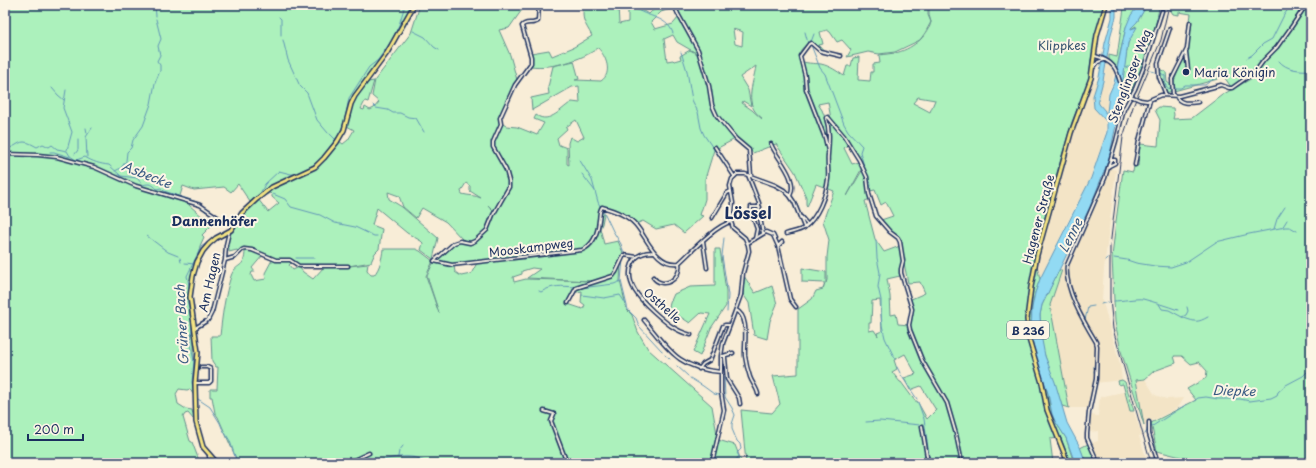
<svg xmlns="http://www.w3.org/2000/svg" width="1316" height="468" font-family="'Playpen Sans',sans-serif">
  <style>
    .built { fill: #f3e4c6 }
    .green { fill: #acf1bc; stroke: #64908d; fill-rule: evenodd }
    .water { fill: #92daf3; stroke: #6296b7 }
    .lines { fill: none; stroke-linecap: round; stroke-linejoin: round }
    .stream { stroke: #6296b7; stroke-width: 1 }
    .minor-casing { stroke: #1b2f5e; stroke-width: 5 }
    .major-casing { stroke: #1b2f5e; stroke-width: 6 }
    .minor { stroke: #fcf5e5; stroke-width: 2 }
    .major { stroke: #f4e382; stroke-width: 3 }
    .rail { stroke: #1b2f5e; stroke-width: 1 }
    .minor-bridge-casing { stroke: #1b2f5e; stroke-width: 5; stroke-linecap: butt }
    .minor-bridge { stroke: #fcf5e5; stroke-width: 2 }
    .poi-dot { fill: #1b2f5e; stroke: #fcf5e5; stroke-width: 1.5 }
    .labels { text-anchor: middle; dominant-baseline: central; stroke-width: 4; stroke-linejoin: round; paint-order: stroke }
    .shield { fill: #fcf5e5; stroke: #5e6a86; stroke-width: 1 }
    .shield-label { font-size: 11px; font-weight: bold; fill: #1b2f5e }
    .park-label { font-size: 12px; fill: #385671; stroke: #fcf5e5 }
    .poi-label { font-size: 12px; fill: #1b2f5e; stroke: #fcf5e5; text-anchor: start }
    .street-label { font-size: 12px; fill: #1b2f5e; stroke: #fcf5e5 }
    .water-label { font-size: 13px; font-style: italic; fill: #395a83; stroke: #fcf5e5 }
    .neighbourhood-label { font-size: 13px; font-weight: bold; fill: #1b2f5e; stroke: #fcf5e5 }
    .district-label { font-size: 16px; font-weight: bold; fill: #1b2f5e; stroke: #fcf5e5 }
  </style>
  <rect width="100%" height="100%" fill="#f8edd7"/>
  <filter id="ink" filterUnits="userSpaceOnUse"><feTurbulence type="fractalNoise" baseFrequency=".025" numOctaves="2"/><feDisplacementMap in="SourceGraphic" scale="8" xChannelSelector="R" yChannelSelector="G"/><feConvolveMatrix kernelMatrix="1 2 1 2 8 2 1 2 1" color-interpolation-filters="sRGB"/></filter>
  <g filter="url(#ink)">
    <path class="built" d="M1107,63L1114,72L1111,87L1108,91L1105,136L1087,187L1074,209L1040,279L1036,263L1074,125L1092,82L1104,80Z
      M1107,167L1116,170L1104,269L1102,299L1120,364L1122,380L1095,383L1088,408H1069L1050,305L1062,270L1101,187Z
      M1145,379L1155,395L1166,399L1184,398L1178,408L1144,425L1136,380Z
      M1123,392H1126L1130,411L1134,412L1142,435L1139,436L1148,463H1099L1090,444L1098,441V431L1088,432L1090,415L1098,416L1100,397Z"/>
    <path class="green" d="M5,5H412L386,53L353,96L348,107L341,132L322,158L308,169L269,188L250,202L238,184L231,192L224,187L194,190L183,186L179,199L190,202L189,205L212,225L202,235L204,237L200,246L190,296L194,328V396L190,389L187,390L179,389L176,394L178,404L186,409L192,410L194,420L188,413L185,414L183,417L190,441L192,442L200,463H5V338H7L5,332Z
      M420,5H524V7L509,28L499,30L510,55L517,80L500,118L502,124V126L503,124L506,126L517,127L537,135L544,123L534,119L536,115C550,125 562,107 572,102L580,103L579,86L572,87L532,110L531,98L549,94L548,87L553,66L574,61L579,79L575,80L601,81C613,73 606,56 598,48C582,60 551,69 531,66V53L549,50L552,56L574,47L592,36C585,23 581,20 584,5L592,7V5H618L619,24L628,22V5C634,5 642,11 649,14C655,7 664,5 674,5L675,7L661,12L651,22L655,29L673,24L679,17L697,47L675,5H928V15L931,22L929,15V5H1105L1091,60L1089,79L1072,122L1053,186L1035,257L1040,279L1035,293L1032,308L1031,333L1035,355L1048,393L1052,414L1055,421L1066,438L1074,463H1070L1061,438L1050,439L1053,463H746L741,410L772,413L780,404L773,376L798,374V309L801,307L812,299L816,291L823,289L825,283L802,282V268L826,272V283L827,280V257L829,240L823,221L834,191L816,184L807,207L806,204V197L795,172L776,144L753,153C742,140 725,131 717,115C711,106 711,96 709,85C706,73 702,62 698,50L708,86L711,105L716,117L735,139L714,150L705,179V199L700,215L703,216L684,233L674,225L656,229L643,221L633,225C625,214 614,211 602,207L600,208L604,214L602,224L600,228L604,244L618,241L624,255L621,256C615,277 611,279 589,281L527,278L540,269L532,268L522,271V274L513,277L514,282L526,279L595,281C577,287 575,285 568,304L583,309L585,305L581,302L582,291L573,293L576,288L613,276L617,274L621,262L620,281L627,310L632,315L638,332L648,349L712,406L718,440L735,445L742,463H235L236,458L218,417L215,413L212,397H210V389H217L218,367H216L212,361L211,336H220C222,316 225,295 231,276C236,262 245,270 245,250L263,255L252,268L255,272H252L251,275L254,281L266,279L265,273L272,260C278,262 286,258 292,262L289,265L293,270L299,267L303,272L313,279L324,267L299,265L290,259L278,260L246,249L239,252L237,250L229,252V248H226L230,232L246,211L258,199L268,212L279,203L272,197V195L270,193L262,197L272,188L300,176L317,167L339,141L343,144L348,140L354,130L347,126C349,109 356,95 368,82L374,81L368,102L365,101L361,109L364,110L365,107L370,110L374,108L379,102L372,96L375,80L411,33ZM931,22C928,37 910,50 895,53C890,54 884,54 879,55L880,63L873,64V72H871L870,81L858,80L859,57L853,58L851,66H847L844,76C837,71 830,66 821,64C813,63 806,64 799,60C797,52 804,45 811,42L818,49L826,53L819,45L823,44L820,32L827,30L830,32L837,42L842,40L851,50L847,57L868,52L879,54L895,52L920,40L925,33ZM733,29L743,32L742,46L735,44ZM673,35L677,42L696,53L690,50L680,56L681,59L674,61L673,60L667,61L664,39ZM756,66C753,85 743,105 762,118V119L752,110L742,103L743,101L751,106L748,90L740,77ZM918,97L935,100L930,112L913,103ZM828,102L831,119L847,139L860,159L868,178L870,191L875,190L881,205L886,202L893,216L881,220L890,232L899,238L908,283L920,282L925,293L909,300L912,312L910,325L911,330L922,359L909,325L898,324L896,314L891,315L890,296L887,279L900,276V270L903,261L900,246L884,252L875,239L865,201L870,199L866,179L863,169L847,196L862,168L859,162L852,164L844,148L849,144L828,119L826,120L822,110L818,104ZM576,120L584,137L577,141L570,137L568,143L569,165L567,164V148L559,145L557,138L567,129L566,127ZM466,183L470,186V191L481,198C475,195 469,196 462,194L461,191ZM388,192L399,196L403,207L416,218L422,208L446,222L463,240L470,243L475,241L487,230L494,212L488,205L494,211L487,231L475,242L470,243L460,242L454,243L437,260C448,269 498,260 513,259L477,263L471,274L461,276L455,272L454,266L447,265L434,261L427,276L439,313L426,276L433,261L420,251L416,249H383C382,258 380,268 374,275H371L367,270L368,264L349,266L371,262L375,253L379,249L382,229L372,225L377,208L407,233L421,241L423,243L421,250L433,259L438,238L402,207L389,199ZM880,300L882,331L877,333L878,336L874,330L869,331V323H871L872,301ZM905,354L916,374L904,378L910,390L921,386L936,410L927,419L917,401H915L901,382H900L892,372L897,369L894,360Z
      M1131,5H1139L1126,27L1117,67L1109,59V55L1117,57L1124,8L1129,9Z
      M1147,5L1159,8C1155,34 1143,69 1130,92L1125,88L1122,82L1128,43L1136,26L1131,29V28L1137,22Z
      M1162,5H1301L1306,7L1311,5V463H1190L1193,460H1185L1181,457L1157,451L1151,423L1196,400L1187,389L1206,378L1207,371L1199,362L1191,364L1182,356H1174L1176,363L1154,371L1145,379L1136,380L1144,425L1121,351L1115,322L1112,257L1116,221L1123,170L1133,172L1134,166H1138L1140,144L1158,146L1160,120L1155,110L1159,107L1173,108L1174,115L1173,119L1192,118L1222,95L1256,76L1253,72L1231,87L1221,72L1218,74V79L1174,91V81L1185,54L1191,14L1179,12V15L1173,14L1167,5Z
      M1159,69L1166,72L1167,82L1171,85L1172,91L1166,93Z
      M715,249H720L726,291V306L711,328L700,356L693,352L710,314L701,313L690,323L679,316L668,311L670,303L674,294L690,287L715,286Z
      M1059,270H1062L1050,305L1069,408L1062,406L1042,347L1040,315L1042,305Z
      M744,276L755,293L772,286L777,304L770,321L767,339L754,335L749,303L743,294Z
      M1122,380L1125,382L1134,411H1130L1123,384L1119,385L1118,381Z
      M1090,443L1096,463H1086L1080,448Z"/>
    <path class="water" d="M1112,5H1116V17L1111,34L1103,81L1098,100L1099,104L1105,111V113H1108L1107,112L1109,94L1114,83L1126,27L1131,15L1139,5H1147L1137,22L1131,28V29L1137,27L1128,43L1119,110L1109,159L1090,207L1042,305L1040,315L1041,335L1045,356L1055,382L1067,423L1080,447L1086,463H1075L1066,438L1055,421L1052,414L1048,393L1035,355L1031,333L1032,308L1035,293L1040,279L1091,178L1107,132V122L1094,108L1093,96L1099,77L1105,43L1112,18Z"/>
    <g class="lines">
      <path class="stream" d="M155,5L156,16
        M631,5C643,18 666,14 673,33
        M279,17L281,19V35
        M413,31L425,37L434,47L439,50
        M805,32L808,43L811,42L814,34
        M283,40L288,60L299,84
        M811,45L820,68L825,74L844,124L848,131L862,146L860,152L864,166
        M681,52L687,71L692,100L698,112L701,128L704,135L726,167
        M1247,58L1252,55L1263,44L1272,39L1284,15L1291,5
        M1258,61L1259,62L1260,61
        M1279,61C1286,70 1301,71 1311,70
        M1125,68L1134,64L1141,66
        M1151,71L1155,72
        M1161,73L1165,76C1165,81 1164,88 1171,89
        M300,86L307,93L317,120L328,133
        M52,88L58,95L64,100
        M1175,88H1181L1185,85H1205L1220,74
        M66,90L63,108L72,132L67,150
        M373,105L376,108L388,110L393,113H400L408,117L416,118L424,132
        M86,128L87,133
        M330,134L335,139
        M5,148C13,150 17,142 24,142C29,142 33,145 37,147L43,144L49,147L52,145L57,149L67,151L70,156L76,160L85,157C93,162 100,164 109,165L121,176L137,178L143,185C149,183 153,184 157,189L161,188L164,191L197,202
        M50,152H54L70,157
        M75,154L78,150V140
        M87,157L86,137L92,128
        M579,159L592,180L598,202L600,206
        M865,168L868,179L871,183
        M308,169L320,160L338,136L344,124L349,98L369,67L378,60L392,40L399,25L405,5
        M115,171L121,168L126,161L127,152L131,148L133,140L143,126L151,104L155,83L160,71V65L157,61L160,55L158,46L161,39L156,19
        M582,174L595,191
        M870,190L871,185
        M273,194L285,199L291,207L320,215L335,223L355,227L374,236H377
        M201,207L206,212
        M603,210L613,231L621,244L624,254
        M240,213L259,196L265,184L279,171L291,174H297
        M1282,228L1287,220
        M1274,229L1277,219L1285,207
        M225,231L229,229L232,225
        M147,236L168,252L178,256
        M724,238L722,256L728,295L727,312
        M876,240L877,258L880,273L878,287L881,300V312L882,325L885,338L895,359
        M180,258L181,262
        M296,258H315
        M1114,258L1127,260L1136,263L1155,266L1171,267L1186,262L1216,242L1249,234L1285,227H1290L1297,231
        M623,259L621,281L628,310L636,318L639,326L662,351
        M1105,260L1107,258
        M185,263L194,264
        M581,288L614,284L621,281
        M539,291L541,292C552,285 562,286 575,287
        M582,295L604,298L620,295L626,304
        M1114,301C1121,301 1137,298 1143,299C1154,302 1167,306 1178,310
        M1101,304L1108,302
        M1159,304L1162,309L1169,310L1182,317L1186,315L1188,311L1187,307
        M1182,317L1184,318C1196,322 1197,323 1208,317
        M1085,320L1088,307L1094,306
        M665,355L666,356
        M668,357L670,359
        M1095,359L1096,355
        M677,366L688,376
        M725,367V370
        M897,367L900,373
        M1094,368L1095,360
        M1094,371L1095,376
        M901,375L917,399
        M724,376L725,397L732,408L735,415L732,424V429L737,441L740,444L741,449L737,453L739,456L736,460L737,463
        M690,378L703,386L714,394L719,395
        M194,395L192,382L194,362L191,344L192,325L188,303L189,285L187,276L201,247L213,239
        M198,399L210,407L220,423L222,428L230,441L236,460L240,463
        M1194,401L1198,398L1206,397L1218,399H1240L1250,401L1271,398L1277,395L1278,392L1286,385L1303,376L1311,368
        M918,402L924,419L930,463
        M866,422L880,421L920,425
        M1151,427L1187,404
        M1145,434L1147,431V429
        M398,457L399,451L403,446
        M371,463C387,459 412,451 427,463"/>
      <g class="minor-casing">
        <path id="minor" d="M674,5L678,14L698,50L709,86L712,105L717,116L736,139L749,150L751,175
          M1186,52L1188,69
          M1095,56C1128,65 1111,85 1132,97
          M1094,67L1098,62L1104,60
          M1166,95L1159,77L1158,63L1170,28
          M1173,95L1172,79L1187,49L1190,22
          M1176,96C1180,105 1190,103 1198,102
          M1140,100L1147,101L1161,95L1179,96L1221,85L1229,88H1232L1256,71L1264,60L1277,47L1292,26L1306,5
          M771,144C776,158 799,178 790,196
          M715,147L734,176
          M828,151L825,138L806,89L805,76L800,56L809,44L811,43L820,51L841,56
          M5,154L38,155L57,157L94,167L136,186L200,205L219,218L236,224
          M1135,165L1139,141L1150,100
          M1109,166L1115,163V160H1112
          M748,175L759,203L760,218L763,233
          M801,217L807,224
          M712,218L727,193L731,191
          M786,234C792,232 799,231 804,228C818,217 826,196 828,179C829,171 827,163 828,154C829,141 830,130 826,118L828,117L844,136L859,160L867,177L869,194L876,216L890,232L898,238L900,242L903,261L901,269V273L912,309L909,325L910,330L922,360L947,403L956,434L962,463
          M755,239L757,229L751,212V207H760
          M703,241L707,268
          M748,243L766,232L773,235L778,246L790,299L796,307
          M778,246L782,242
          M654,252C644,252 637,254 632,264C624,283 640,299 653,311C665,322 675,331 691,335
          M225,260L235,257L242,250L244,249L252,250L276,260H290L299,266H348
          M434,261L452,265L582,250C594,245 598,231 599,220C600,215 599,211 602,207C613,210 627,215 635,224C647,237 656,267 679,263C691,252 716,225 731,222
          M434,261L454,243L460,241L470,243L475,241L487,230L493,215L509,187V181L506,170L493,147V142L501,124L500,118L515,85L531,63V57L522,26C525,21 533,25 538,21L539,5
          M653,277C662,290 682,280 679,263
          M568,303L576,288L613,276L616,272L624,255L637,257
          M736,310C750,317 744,343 745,356C746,363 748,371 750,377C752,383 757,388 758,394
          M644,320C669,350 679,369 721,372
          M195,328L208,320L212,312L225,260L226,245L229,232
          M721,356H725V358L727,379L739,398L740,404
          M723,356L733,353
          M699,369L703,364L710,360L723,326L725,325H730
          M195,383H209L211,381V369L207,367H201
          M544,411L554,414L551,421L567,463
          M1149,422V434L1158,463
          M922,426L928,463
          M209,456L210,463
          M342,463V461L354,460L369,453
          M712,463L724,410L721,392V356L723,343L730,325L741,295L743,273L749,251L748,245L745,238L733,228L731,222L733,203L730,186L732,179L737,174H745L775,185L784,190L790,196L794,202L804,227
          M1098,463L1087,438V434L1089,412L1096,379L1097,346L1096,342C1084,322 1064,289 1067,265L1105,178L1116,141L1124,109L1135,89L1145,64L1162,11"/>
      </g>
      <g class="major-casing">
        <path id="major" d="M217,463L203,447L196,422L195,383L198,352L190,297L193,276L197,262L203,251L209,244L216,238L231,230L242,213L257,199L272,187L315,167L324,158L337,142L344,130L351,104L355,96L387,53L414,5
          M1068,463L1047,410L1042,383L1029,339L1027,319L1031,287L1037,255L1071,133L1091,78L1097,35L1106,5"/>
      </g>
      <use href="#minor" class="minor"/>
      <use href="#major" class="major"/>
      <path class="rail" d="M1151,463L1113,329L1110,299V247L1123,137L1134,104L1161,40L1169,5"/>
      <g class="minor-bridge-casing">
        <path id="minor-bridge" d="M1133,97L1140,100"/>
      </g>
      <use href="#minor-bridge" class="minor-bridge"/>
    </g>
  </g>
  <circle class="poi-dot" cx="1186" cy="72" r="4"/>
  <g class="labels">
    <rect class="shield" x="1007" y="321" width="42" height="18" rx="3"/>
    <g class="shield-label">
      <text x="1028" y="330">B 236</text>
    </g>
    <g class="park-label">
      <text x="1062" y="45">Klippkes</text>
    </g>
    <g class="poi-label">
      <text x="1194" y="72">Maria Königin</text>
    </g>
    <g class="street-label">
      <text transform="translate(1129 76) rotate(-69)">Stenglingser Weg</text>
      <text transform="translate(1038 219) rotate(-75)">Hagener Straße</text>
      <text transform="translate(531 247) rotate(-7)">Mooskampweg</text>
      <text transform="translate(209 282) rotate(-77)">Am Hagen</text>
      <text transform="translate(663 305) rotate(42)">Osthelle</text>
    </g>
    <g class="water-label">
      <text transform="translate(147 174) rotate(22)">Asbecke</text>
      <text transform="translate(1070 235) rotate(-63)">Lenne</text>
      <text transform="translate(181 325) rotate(-93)">Grüner Bach</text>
      <text transform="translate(1234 390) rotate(2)">Diepke</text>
    </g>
    <g class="neighbourhood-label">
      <text x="214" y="220">Dannenhöfer</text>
    </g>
    <g class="district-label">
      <text x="748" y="212">Lössel</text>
    </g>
  </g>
  <rect width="1316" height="468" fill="none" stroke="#fcf5e5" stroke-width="20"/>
  <rect x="10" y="10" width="1296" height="448" fill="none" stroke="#1b2f5e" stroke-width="1.5" filter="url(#ink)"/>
  <path d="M28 434v6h55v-6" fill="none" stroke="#1b2f5e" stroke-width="2"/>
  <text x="34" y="434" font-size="12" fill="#1b2f5e" stroke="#fcf5e5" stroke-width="3" paint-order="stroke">200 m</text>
</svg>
